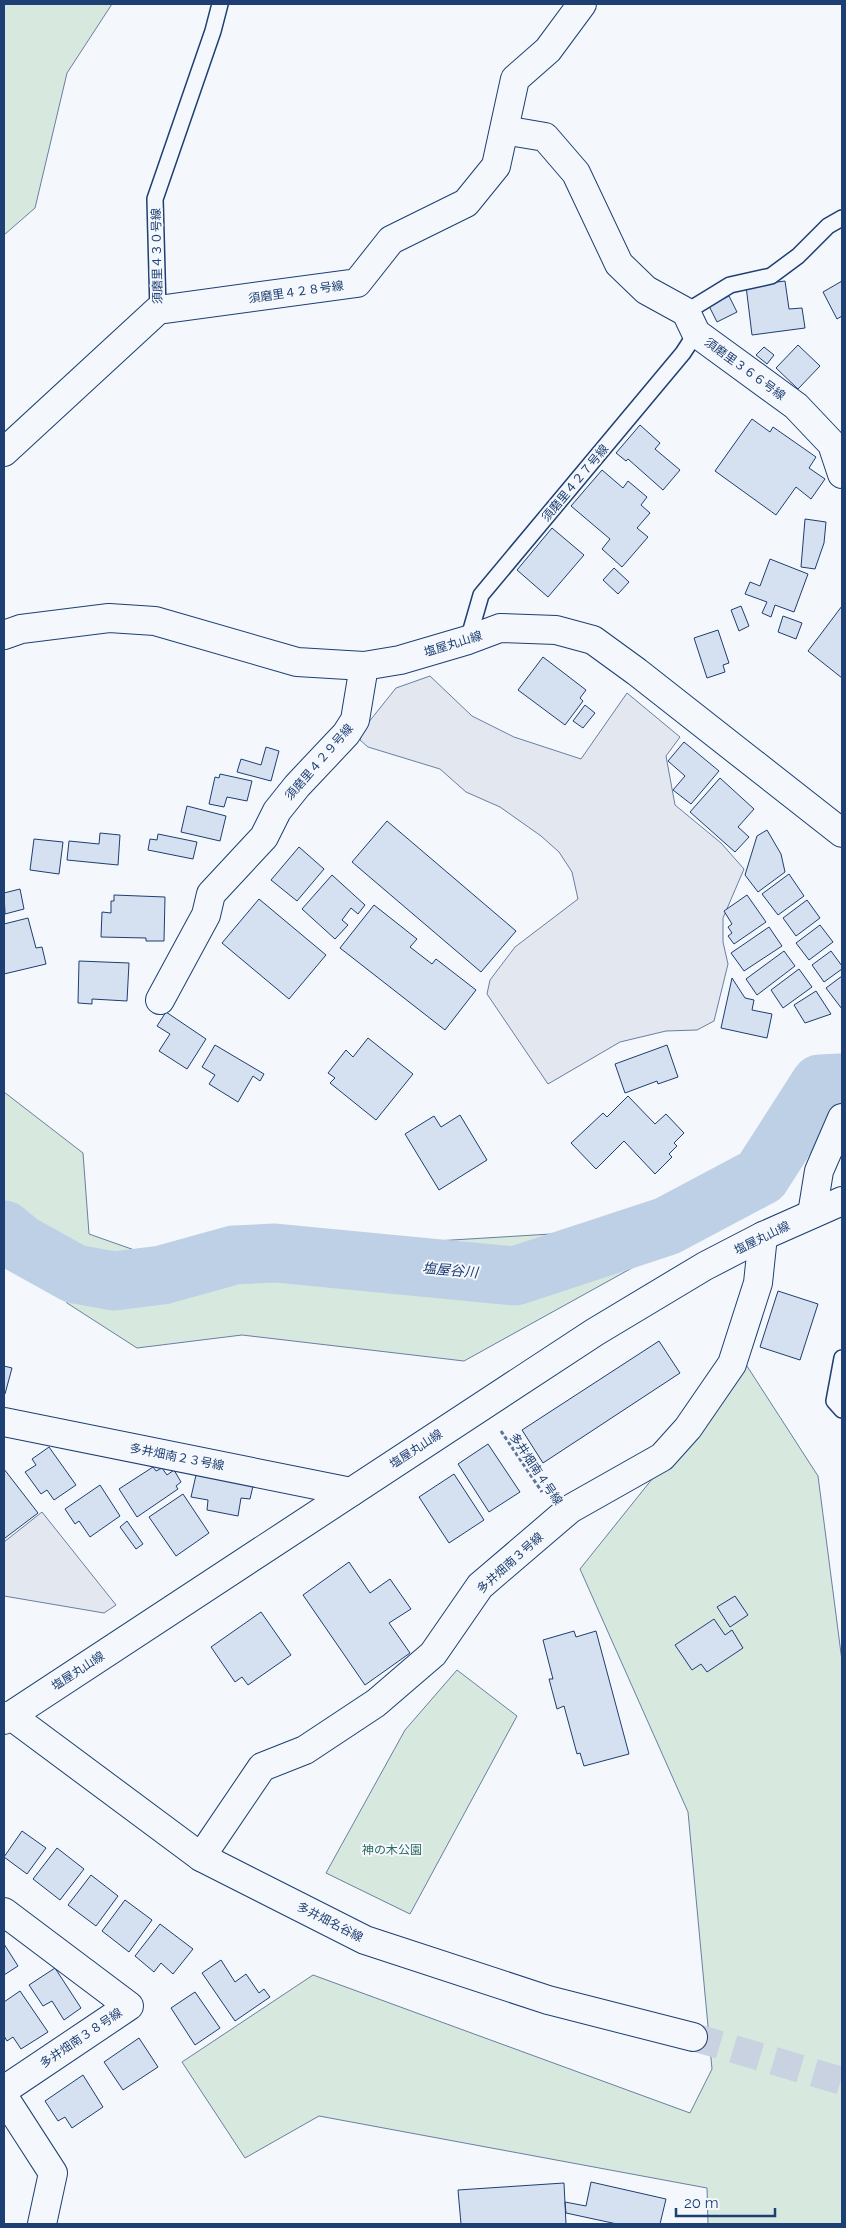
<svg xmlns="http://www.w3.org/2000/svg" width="846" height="2228" font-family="Raleway,'Noto Sans JP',sans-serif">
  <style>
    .green { fill: #d7e8df; stroke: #687fa3 }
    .parking { fill: #e3e8f0; stroke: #687fa3 }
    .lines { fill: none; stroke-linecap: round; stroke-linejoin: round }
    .river { stroke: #bed0e5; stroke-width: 59 }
    .building { fill: #d5e0f0; stroke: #1d3f73 }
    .secondary-tunnel { stroke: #c9d2e0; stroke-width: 28; stroke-dasharray: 28 14; stroke-linecap: butt }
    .lane-casing { stroke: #1d3f73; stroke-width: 18 }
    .street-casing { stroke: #1d3f73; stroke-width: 30 }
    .secondary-casing { stroke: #1d3f73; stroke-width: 30 }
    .path { stroke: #5e769c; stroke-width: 3; stroke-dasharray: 4 2.5; stroke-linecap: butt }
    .lane { stroke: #f4f7fb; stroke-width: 15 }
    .street { stroke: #f4f7fb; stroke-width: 28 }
    .secondary { stroke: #f4f7fb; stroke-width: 28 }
    .labels { text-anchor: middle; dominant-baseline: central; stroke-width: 4; stroke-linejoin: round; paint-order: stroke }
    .street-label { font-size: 12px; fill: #1d3f73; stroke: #f4f7fb }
    .park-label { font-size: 12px; fill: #2c6c60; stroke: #f4f7fb }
    .water-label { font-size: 14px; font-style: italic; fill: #1d3f73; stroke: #f4f7fb }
  </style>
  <rect width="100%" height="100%" fill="#f4f7fb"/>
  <path class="green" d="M4,4H112L67,73L35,208L4,235Z
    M4,1092L83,1153L89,1234L157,1258L551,1234L659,1253L464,1361L242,1335L137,1348L67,1303L50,1246L4,1210Z
    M745,1363L818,1476L842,1661V2224H708L707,2188L319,2116L245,2158L182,2062L313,1975L690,2113L712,2069L688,1812L580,1569Z
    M457,1670L517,1716L410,1914L326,1873L405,1730Z"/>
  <path class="parking" d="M430,676L472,716L514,737L581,759L627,693L680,737L666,756L675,805L721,843L744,869L723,918V942L728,964L714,1021L697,1030L666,1031L620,1042L548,1084L487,994L490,980L515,947L578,899L572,872L559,852L541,836L500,807L466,792L440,769L368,747L360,740L364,728L396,688Z
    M42,1512L116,1605L104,1613L4,1596V1542Z"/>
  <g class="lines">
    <path class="river" d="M4,1230L21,1244L75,1274L114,1281L162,1275L234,1255L275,1253L515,1276L667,1226L761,1176L820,1084L842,1083"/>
  </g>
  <path class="building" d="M785,281L789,309L802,308L805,328L752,335L746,286Z
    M842,281V316L837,319L823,292Z
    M729,296L737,312L717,322L709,306Z
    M798,345L820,366L798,389L776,368Z
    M764,347L774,355L767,364L756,355Z
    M752,419L770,432L773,427L816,457L809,468L825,479L811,499L796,487L776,515L715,471Z
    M640,425L660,443L655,449L680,470L663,490L628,459L626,461L616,453Z
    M602,470L623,488L628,481L647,497L641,505L650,513L637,528L648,537L622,567L602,549L610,539L571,506Z
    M805,519L826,522L824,543L815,569L801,567Z
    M552,528L584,555L548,597L517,570Z
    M770,559L808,574L794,612L775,605L771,617L762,613L767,602L745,594L750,582L760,586Z
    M614,568L629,582L618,594L603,580Z
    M741,606L749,626L739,631L731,610Z
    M842,606V678L808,651Z
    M783,616L802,623L796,639L778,632Z
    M718,630L729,663L723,665L725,672L707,678L694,638Z
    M543,657L586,690L580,698L583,701L565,725L518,690Z
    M585,705L595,713L583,728L573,721Z
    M684,742L719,771L691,804L673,790L685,776L668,761Z
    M266,747L279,751L271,781L237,772L241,759L261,765Z
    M220,774L252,781L247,801L227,797L224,807L209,804L215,777L219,778Z
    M720,778L754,809L738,827L749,837L735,852L690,812Z
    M187,806L226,816L220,841L181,832Z
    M387,821L516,931L481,972L352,862Z
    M767,830L781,854L785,872L758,892L745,875L757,836Z
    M100,833L120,835L118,865L67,860L69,841L99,844Z
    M158,834L197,842L193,859L148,850L150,839L157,840Z
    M34,839L63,842L59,874L30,870Z
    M299,847L324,869L297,901L271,880Z
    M789,874L804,896L778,915L762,894Z
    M332,875L365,905L358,914L351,908L342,920L348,925L335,939L302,909Z
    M20,889L24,909L5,914L4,893Z
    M114,895L165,897L164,941H146V938L101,937L102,912L111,913V901H114Z
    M747,895L766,922L734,944L728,936L732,933L728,927L732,924L724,911Z
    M259,899L326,955L289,999L222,943Z
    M807,900L820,918L796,936L783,918Z
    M374,905L417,939L410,947L432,964L436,959L476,990L445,1030L340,948Z
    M28,918L36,948L42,947L46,964L4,974V924Z
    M820,925L833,942L809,960L796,943Z
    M769,927L782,946L744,971L731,953Z
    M784,951L795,966L757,995L746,979Z
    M831,951L842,966V969L824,982L812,965Z
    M79,961L129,963L127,1001L92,999V1004L78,1003Z
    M799,969L812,987L783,1008L771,990Z
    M842,976V1009L826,988Z
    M732,978L745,998L754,1000L752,1010L772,1014L767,1038L721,1028Z
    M816,991L831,1014L805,1023L794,1005Z
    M166,1012L206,1039L187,1069L159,1051L170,1034L157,1026Z
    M368,1038L413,1074L376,1120L330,1083L335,1078L328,1073L346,1050L353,1057Z
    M215,1045L264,1074L260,1081L253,1076L238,1102L209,1084L215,1075L202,1067Z
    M667,1045L678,1077L658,1084L657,1081L625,1093L615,1064Z
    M628,1096L655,1124L666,1114L684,1133L674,1143L677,1146L669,1154L672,1157L655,1174L624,1141L596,1169L571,1143L603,1113L607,1117Z
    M460,1115L487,1160L439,1190L405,1134L434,1116L441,1127Z
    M778,1291L818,1304L800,1360L760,1347Z
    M659,1341L680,1373L543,1463L522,1430Z
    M4,1366L12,1368L5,1394H4Z
    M488,1444L520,1492L489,1512L458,1464Z
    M49,1447L76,1485L54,1500L47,1490L41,1494L25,1472L36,1465L32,1459Z
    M153,1467L156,1471L162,1468L167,1475L174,1470L181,1482L176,1486L178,1489L137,1517L119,1489Z
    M4,1469L38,1513L5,1538L4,1535Z
    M454,1474L484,1520L449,1543L419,1497Z
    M196,1475L253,1486L250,1499L241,1498L238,1516L207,1510L208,1500L191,1497Z
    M100,1485L120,1516L90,1537L79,1521L75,1524L65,1509Z
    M183,1494L209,1533L176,1556L149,1517Z
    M127,1521L143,1544L136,1549L120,1527Z
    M349,1562L370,1593L390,1579L411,1609L389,1623L410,1653L365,1685L303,1595Z
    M735,1596L748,1615L730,1627L717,1607Z
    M261,1612L291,1655L248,1685L242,1677L235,1682L211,1647Z
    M714,1619L725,1635L732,1630L743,1648L707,1672L701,1664L692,1670L675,1645Z
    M574,1631L576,1637L596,1631L629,1754L584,1766L580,1753L577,1754L564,1706L557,1709L549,1679H553L543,1640Z
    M22,1831L46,1848L27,1874L4,1857Z
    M57,1848L84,1869L60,1900L33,1879Z
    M91,1875L118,1896L96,1926L68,1905Z
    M125,1900L152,1920L129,1952L102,1931Z
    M160,1924L193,1949L173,1974L161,1963L154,1972L135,1956Z
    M4,1944L18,1966L4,1975Z
    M221,1960L235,1982L246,1974L259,1993L264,1989L270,1997L235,2021L202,1973Z
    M55,1968L81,2008L64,2020L52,2001L43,2006L29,1985Z
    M20,1991L48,2032L21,2049L13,2037L7,2041L4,2036V2002Z
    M195,1992L220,2028L195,2045L171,2008Z
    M139,2038L158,2067L123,2090L104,2062Z
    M83,2075L103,2107L72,2128L65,2117L58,2121L45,2101Z
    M591,2182L666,2199L660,2224H617L566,2213L565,2202L586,2206Z
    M564,2183L566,2224H461L458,2190Z"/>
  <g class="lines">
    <path class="secondary-tunnel" d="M693,2037L842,2081"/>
    <g class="lane-casing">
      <path id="lane" d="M158,310L155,199L213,31L220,4
        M686,312L730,285L771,276L798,256L828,226L842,218
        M468,640L481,595L683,353L696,333
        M842,1358L834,1401L842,1410"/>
    </g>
    <g class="street-casing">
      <path id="street" d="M504,130L545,137L576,173L619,264L646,290L686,312L696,333L796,406L832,444L842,474
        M4,452L158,310L357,283L391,240L466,203L496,166L515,79L548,50L582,4
        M160,1000L206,915L211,894L264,837L277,811L297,786L346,734L355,720L364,666
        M812,1214L819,1171L842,1118
        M4,1422L351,1492
        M201,1857L262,1767L305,1750L376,1703L433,1654L480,1586L570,1509L662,1457L688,1428L732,1364L758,1283L763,1236
        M4,1912L129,2006L4,2090
        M4,2097L53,2173L42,2224"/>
    </g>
    <g class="secondary-casing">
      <path id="secondary" d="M4,635L21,629L109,618L155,621L297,662L364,666L400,660L468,640L500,628L556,630L593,640L637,672L842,833
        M10,1715L201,1857L365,1940L548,2000L693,2037
        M4,1720L595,1332L705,1266L763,1236L842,1201"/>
    </g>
    <path class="path" d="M501,1431L542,1492"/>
    <use href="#lane" class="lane"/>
    <use href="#street" class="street"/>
    <use href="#secondary" class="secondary"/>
  </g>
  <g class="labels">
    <g class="street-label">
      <text transform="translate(157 256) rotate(-91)">須磨里４３０号線</text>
      <text transform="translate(296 292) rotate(-8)">須磨里４２８号線</text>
      <text transform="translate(745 369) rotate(36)">須磨里３６６号線</text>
      <text transform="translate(575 483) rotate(-50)">須磨里４２７号線</text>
      <text transform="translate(453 644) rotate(-17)">塩屋丸山線</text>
      <text transform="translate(319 762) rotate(-49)">須磨里４２９号線</text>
      <text transform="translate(762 1238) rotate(-26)">塩屋丸山線</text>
      <text transform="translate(416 1449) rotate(-33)">塩屋丸山線</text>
      <text transform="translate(177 1457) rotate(11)">多井畑南２３号線</text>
      <text transform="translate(536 1469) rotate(56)">多井畑南４号線</text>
      <text transform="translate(510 1563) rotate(-42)">多井畑南３号線</text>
      <text transform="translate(78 1671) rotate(-33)">塩屋丸山線</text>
      <text transform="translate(330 1922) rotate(27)">多井畑名谷線</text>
      <text transform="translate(81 2038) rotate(-34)">多井畑南３８号線</text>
    </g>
    <g class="park-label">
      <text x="392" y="1850">神の木公園</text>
    </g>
    <g class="water-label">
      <text transform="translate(450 1270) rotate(5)">塩屋谷川</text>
    </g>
  </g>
  <rect width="846" height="2228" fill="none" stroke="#1d3f73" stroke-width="10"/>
  <path d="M676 2208v8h99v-8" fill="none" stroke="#1d3f73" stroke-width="2.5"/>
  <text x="684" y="2208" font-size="15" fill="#1d3f73" stroke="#f4f7fb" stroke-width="4" paint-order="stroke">20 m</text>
</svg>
